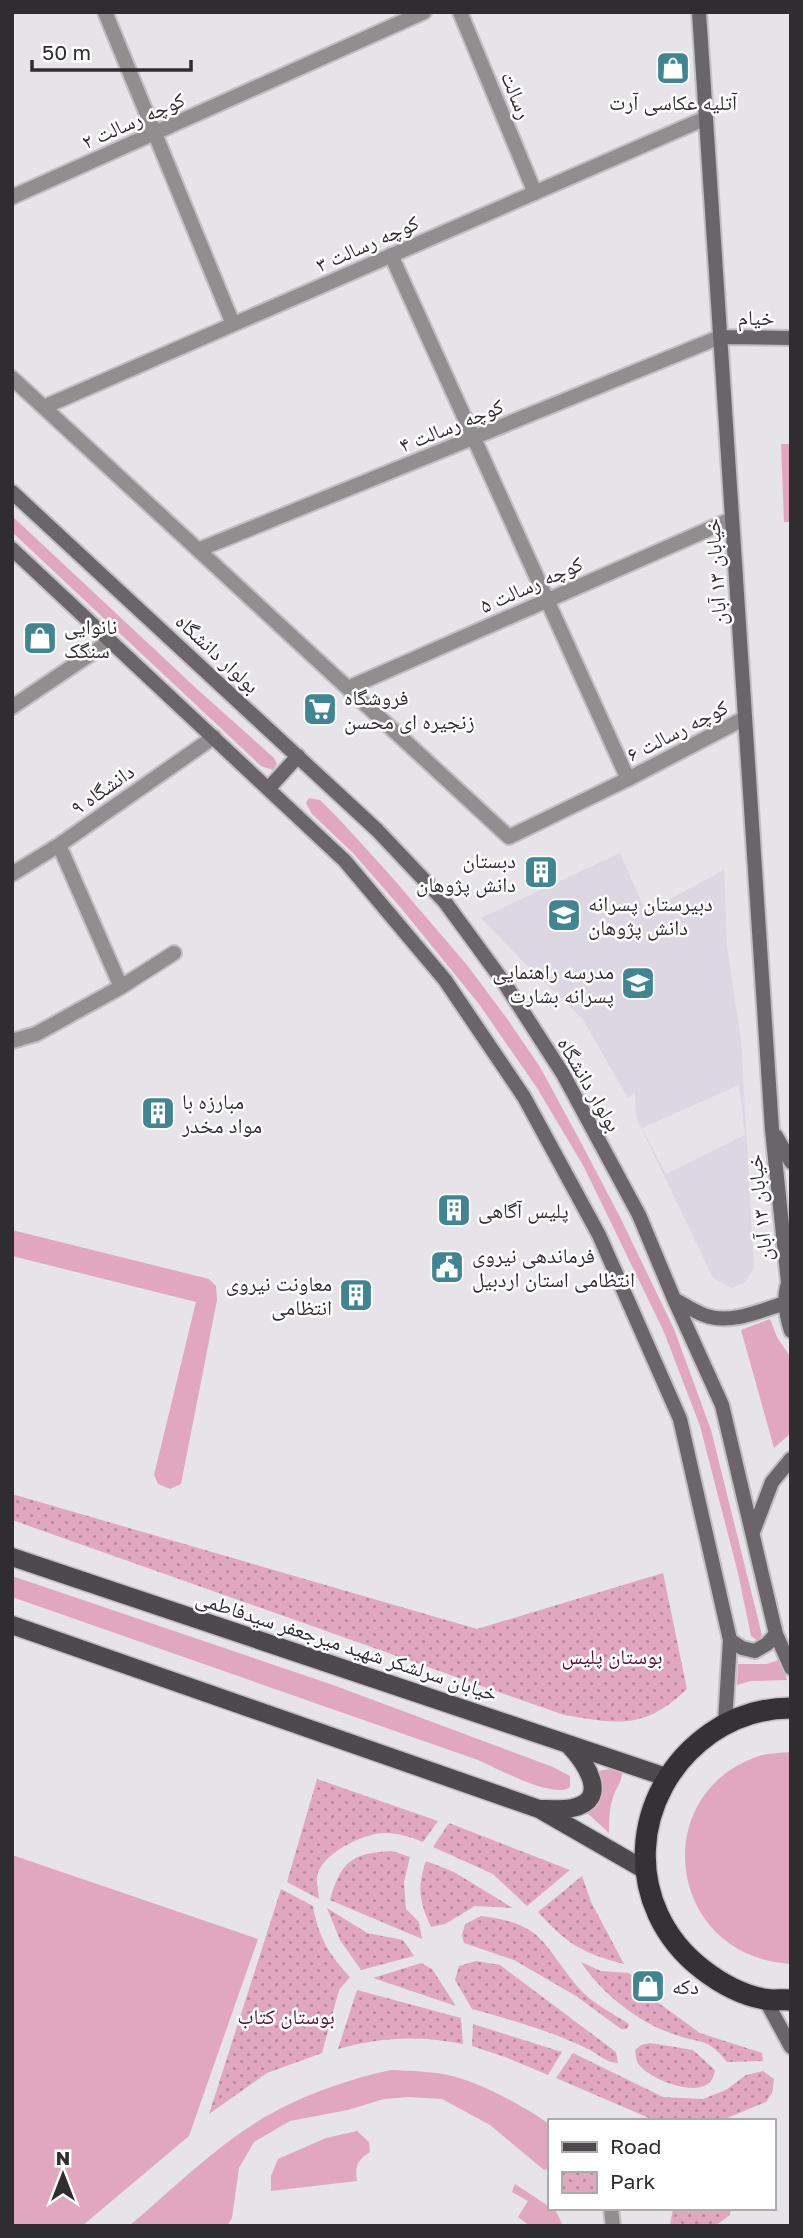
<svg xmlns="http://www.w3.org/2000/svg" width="803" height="2238" font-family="'Golos Text','Noto Naskh Arabic',sans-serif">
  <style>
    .built { fill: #ddd6e3; fill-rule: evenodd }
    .green { fill: #e1a7c0 }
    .park { fill: url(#park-dots) }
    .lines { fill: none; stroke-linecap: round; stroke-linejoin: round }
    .street-casing { stroke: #c1bfc4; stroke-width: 18 }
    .secondary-casing { stroke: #c1bfc4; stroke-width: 18 }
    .primary-casing { stroke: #c1bfc4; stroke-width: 21 }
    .highway-casing { stroke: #c1bfc4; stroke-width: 24 }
    .street { stroke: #918e90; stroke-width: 14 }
    .secondary { stroke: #696568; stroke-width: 14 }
    .primary { stroke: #4d494c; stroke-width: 18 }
    .highway { stroke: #363135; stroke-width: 21 }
    .labels { text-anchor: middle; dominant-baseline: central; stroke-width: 5; stroke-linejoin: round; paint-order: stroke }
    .street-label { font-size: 21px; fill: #2f2d30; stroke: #fff }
    .poi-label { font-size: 21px; fill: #2f2d30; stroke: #fff; text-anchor: start }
    .park-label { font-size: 21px; fill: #551137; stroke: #fff }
  </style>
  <defs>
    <pattern id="park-dots" width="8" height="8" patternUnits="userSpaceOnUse" patternTransform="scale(1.75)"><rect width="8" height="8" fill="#e1a7c0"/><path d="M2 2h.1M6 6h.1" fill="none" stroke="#b7889c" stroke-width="1.8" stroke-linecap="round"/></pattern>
  </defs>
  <rect width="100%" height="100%" fill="#e6e3e9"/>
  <path class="built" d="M620,853L646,912L724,870L727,946L741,1040L754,1267L745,1282L732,1288L713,1278L636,1117L635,1092L628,1098L582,1018L536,975L481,918ZM739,1085L745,1135L666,1174L642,1128Z"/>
  <path class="green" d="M781,444H791V522H784Z
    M12,516L197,689L274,758L277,764L273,770L261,766L12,532Z
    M309,798L320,800L339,819L390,875L467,965L508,1020L540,1067L578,1137L620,1217L674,1329L711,1430L760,1627L762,1636L758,1641L751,1636L738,1573L700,1426L664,1332L584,1167L537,1088L479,1004L401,908L353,853L312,814L306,803Z
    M12,1230L209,1279L216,1286L217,1300L181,1484L170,1489L158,1484L154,1475L196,1302L12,1256Z
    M770,1319L777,1337L791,1358V1433L774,1448L741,1330Z
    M12,1576L333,1685L553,1767L570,1776V1787C555,1800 496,1768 478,1760L12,1597Z
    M781,1659L787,1680L751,1681L737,1685L738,1664H767Z
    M791,1752V1964C667,1957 646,1794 759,1756C768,1753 781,1753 791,1752Z
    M617,1768L622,1770C623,1781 616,1788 613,1797C609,1809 609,1821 609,1833L586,1812C597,1800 608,1786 597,1771Z
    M12,1855L258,1939L189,2136L82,2226H12Z
    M391,2070C412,2071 435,2071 456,2077C482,2084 528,2108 549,2124V2168L544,2170L490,2125L442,2099L408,2097L384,2099L348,2110L290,2121L254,2142L239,2168L232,2218L227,2226H129C174,2188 223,2139 274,2112C311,2092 350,2079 391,2070Z
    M357,2131L369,2142L370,2152C357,2161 355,2165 357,2181L271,2191V2176L278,2159L326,2138Z
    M515,2184L556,2211L563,2226H530L518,2217L528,2201L512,2192Z"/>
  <path class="park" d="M12,1494L477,1629L663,1573L687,1689C644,1730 618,1724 564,1715L12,1520Z
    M317,1779L438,1821L423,1842C411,1837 399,1833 386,1833C365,1832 320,1854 317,1877C316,1884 319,1892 319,1899L287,1882Z
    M449,1823L570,1870L527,1906L493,1874L433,1847Z
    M392,1851L410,1857L404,1882L406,1909L419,1922L422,1939L330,1900C341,1861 352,1853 392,1851Z
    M426,1861L454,1872L513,1908L475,1906L445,1924L431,1927C419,1901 417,1888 426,1861Z
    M582,1876L591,1902L624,1964C582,1953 567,1944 538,1912Z
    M281,1889L313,1906C318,1936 329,1955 350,1977L339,1990L322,2053L267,2073L209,2114Z
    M327,1908L367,1933L403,1940L414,1956L361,1970L340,1940Z
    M481,1916C544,1924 541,1943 577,1986C590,2002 612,2013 629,2024L627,2029H621L576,1996L514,1960L464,1943L462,1935L465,1924Z
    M476,1961L500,1965L616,2052L618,2063C606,2063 599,2054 588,2049C551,2031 512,2020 472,2009L455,1980L459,1966Z
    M581,1962L601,1971L629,1973L660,2004L700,2033L762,2053L763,2061L727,2062C707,2037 702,2044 676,2035C640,2024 601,1993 581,1962Z
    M421,1963L432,1969L456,2006L373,1978Z
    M357,1990L461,2018L463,2044C421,2035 379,2037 338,2049Z
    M473,2024L562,2052L548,2075L505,2057L472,2046Z
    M650,2043L693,2050L715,2070C712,2104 654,2082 640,2066C636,2062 636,2056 635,2050L641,2045Z
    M573,2053L663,2097L703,2099L726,2090L746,2075L763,2071L774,2079L772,2093L766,2102L720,2121H656L556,2078Z
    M673,2208H731L730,2215L715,2226H670Z"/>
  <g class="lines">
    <g class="street-casing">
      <path id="street" d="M105,12L233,324
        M460,12L535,193
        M12,197L424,12
        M391,255L628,779
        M12,378L509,837L628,779L745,718
        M44,407L706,118
        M198,550L720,337
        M348,688L732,519
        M12,707L110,641
        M59,845L121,987L174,953
        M12,874L59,845L214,737
        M12,1041L36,1034L121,987
        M611,2208L613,2226"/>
    </g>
    <g class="secondary-casing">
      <path id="secondary" d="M699,12L772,1130L788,1282
        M720,337L791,338
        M12,492L377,830L445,902L505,984L563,1074L639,1215L674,1299L722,1405L776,1634L791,1668
        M12,549L345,861L445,980L524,1097L599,1235L680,1419L730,1640L725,1723
        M268,789L298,756
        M776,1136L791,1162
        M791,1278C781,1293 786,1315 791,1331
        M674,1299C683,1304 693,1311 704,1315C729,1325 760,1311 785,1303
        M753,1532L772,1482L791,1459
        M730,1640L742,1648L755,1651L767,1644L776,1634
        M765,1999L791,2047"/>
    </g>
    <g class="primary-casing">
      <path id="primary" d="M12,1557L666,1777
        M12,1625L539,1809L645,1870
        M539,1809C549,1809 561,1810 572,1808C611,1800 586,1763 569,1745"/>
    </g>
    <g class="highway-casing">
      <path id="highway" d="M791,1708C762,1708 734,1717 711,1733C628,1791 622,1907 702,1969C720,1983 742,1995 764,1999C772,2001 782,1999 791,2000"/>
    </g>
    <use href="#street" class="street"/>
    <use href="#secondary" class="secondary"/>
    <use href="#primary" class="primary"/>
    <use href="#highway" class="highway"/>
  </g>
  <defs>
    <g id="shop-square" transform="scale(1.75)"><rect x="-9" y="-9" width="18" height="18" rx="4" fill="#408592" stroke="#fff"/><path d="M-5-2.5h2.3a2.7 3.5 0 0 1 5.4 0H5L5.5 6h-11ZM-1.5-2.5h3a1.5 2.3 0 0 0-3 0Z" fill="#fff"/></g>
    <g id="supermarket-square" transform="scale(1.75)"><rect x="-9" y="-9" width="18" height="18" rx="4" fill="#408592" stroke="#fff"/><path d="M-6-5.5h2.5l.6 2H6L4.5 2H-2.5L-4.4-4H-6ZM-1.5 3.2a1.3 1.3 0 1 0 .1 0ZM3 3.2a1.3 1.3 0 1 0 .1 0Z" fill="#fff"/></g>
    <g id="building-square" transform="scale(1.75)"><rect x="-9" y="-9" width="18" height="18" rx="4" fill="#408592" stroke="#fff"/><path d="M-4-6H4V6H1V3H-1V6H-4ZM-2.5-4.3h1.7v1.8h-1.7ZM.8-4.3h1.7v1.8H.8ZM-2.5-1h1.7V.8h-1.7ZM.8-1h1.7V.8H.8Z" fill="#fff"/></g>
    <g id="school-square" transform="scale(1.75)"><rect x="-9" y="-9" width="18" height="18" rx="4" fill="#408592" stroke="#fff"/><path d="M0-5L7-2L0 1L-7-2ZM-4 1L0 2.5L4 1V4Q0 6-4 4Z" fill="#fff"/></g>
    <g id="civic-square" transform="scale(1.75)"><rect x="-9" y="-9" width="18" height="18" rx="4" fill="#408592" stroke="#fff"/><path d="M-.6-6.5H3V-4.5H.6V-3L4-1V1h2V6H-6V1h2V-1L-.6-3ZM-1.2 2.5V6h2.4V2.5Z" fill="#fff"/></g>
  </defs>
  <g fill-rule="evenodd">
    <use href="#shop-square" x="673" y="68"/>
    <use href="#shop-square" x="40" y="638"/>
    <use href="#supermarket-square" x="320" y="709"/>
    <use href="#building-square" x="541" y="872"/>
    <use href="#school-square" x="564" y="915"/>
    <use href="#school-square" x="638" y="983"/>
    <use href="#building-square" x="158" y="1113"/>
    <use href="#building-square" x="454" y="1210"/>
    <use href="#civic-square" x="447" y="1267"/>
    <use href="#building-square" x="356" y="1295"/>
    <use href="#shop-square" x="648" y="1986"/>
  </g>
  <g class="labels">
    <g class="street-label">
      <text transform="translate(517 95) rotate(68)">رسالت</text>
      <text transform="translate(133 120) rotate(-24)">کوچه رسالت ۲</text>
      <text transform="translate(367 243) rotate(-24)">کوچه رسالت ۳</text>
      <text x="756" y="317">خیام</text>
      <text transform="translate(451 425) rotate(-22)">کوچه رسالت ۴</text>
      <text transform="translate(715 572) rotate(-94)">خیابان ۱۳ آبان</text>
      <text transform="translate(531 584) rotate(-24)">کوچه رسالت ۵</text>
      <text transform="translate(218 653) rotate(43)">بولوار دانشگاه</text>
      <text transform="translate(677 730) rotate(-27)">کوچه رسالت ۶</text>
      <text transform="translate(102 789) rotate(-35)">دانشگاه ۹</text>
      <text transform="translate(590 1084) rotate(60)">بولوار دانشگاه</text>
      <text transform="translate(759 1208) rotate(-96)">خیابان ۱۳ آبان</text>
      <text transform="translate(347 1645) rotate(18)">خیابان سرلشکر شهید میرجعفر سیدفاطمی</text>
    </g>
    <g class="poi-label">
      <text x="673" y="102" text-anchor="middle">آتلیه عکاسی آرت</text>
      <text x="64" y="626">نانوایی<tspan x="64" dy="24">سنگک</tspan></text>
      <text x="344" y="697">فروشگاه<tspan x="344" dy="24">زنجیره ای محسن</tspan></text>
      <text x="516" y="860" text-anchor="end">دبستان<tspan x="516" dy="24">دانش پژوهان</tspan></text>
      <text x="588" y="903">دبیرستان پسرانه<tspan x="588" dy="24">دانش پژوهان</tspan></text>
      <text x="614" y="971" text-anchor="end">مدرسه راهنمایی<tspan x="614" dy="24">پسرانه بشارت</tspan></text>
      <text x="182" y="1101">مبارزه با<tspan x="182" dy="24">مواد مخدر</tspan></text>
      <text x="478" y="1210">پلیس آگاهی</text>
      <text x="472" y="1255">فرماندهی نیروی<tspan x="472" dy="24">انتظامی استان اردبیل</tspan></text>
      <text x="332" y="1283" text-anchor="end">معاونت نیروی<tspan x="332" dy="24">انتظامی</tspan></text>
      <text x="672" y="1986">دکه</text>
    </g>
    <g class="park-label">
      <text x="612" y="1656">بوستان پلیس</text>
      <text x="286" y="2016">بوستان کتاب</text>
    </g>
  </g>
  <rect width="803" height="2238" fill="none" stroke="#2f2d30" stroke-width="28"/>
  <rect x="548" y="2119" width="228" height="91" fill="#ffffff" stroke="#acabac" stroke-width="2"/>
  <rect x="562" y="2142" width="35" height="10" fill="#4d494c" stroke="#acabac" stroke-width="2"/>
  <text x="610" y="2154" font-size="21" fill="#2f2d30">Road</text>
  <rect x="562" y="2172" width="35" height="21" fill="url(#park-dots)" stroke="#acabac" stroke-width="2"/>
  <text x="610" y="2189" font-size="21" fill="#2f2d30">Park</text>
  <g transform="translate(63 2175)" stroke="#ffffff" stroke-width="5" paint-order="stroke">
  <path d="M0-5L12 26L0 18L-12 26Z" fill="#2f2d30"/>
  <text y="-10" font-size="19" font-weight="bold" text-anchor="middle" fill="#2f2d30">N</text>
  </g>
  <path d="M32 60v10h159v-10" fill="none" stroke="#2f2d30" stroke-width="3.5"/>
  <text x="42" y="60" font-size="21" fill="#2f2d30" stroke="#ffffff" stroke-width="5" paint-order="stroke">50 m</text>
</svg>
